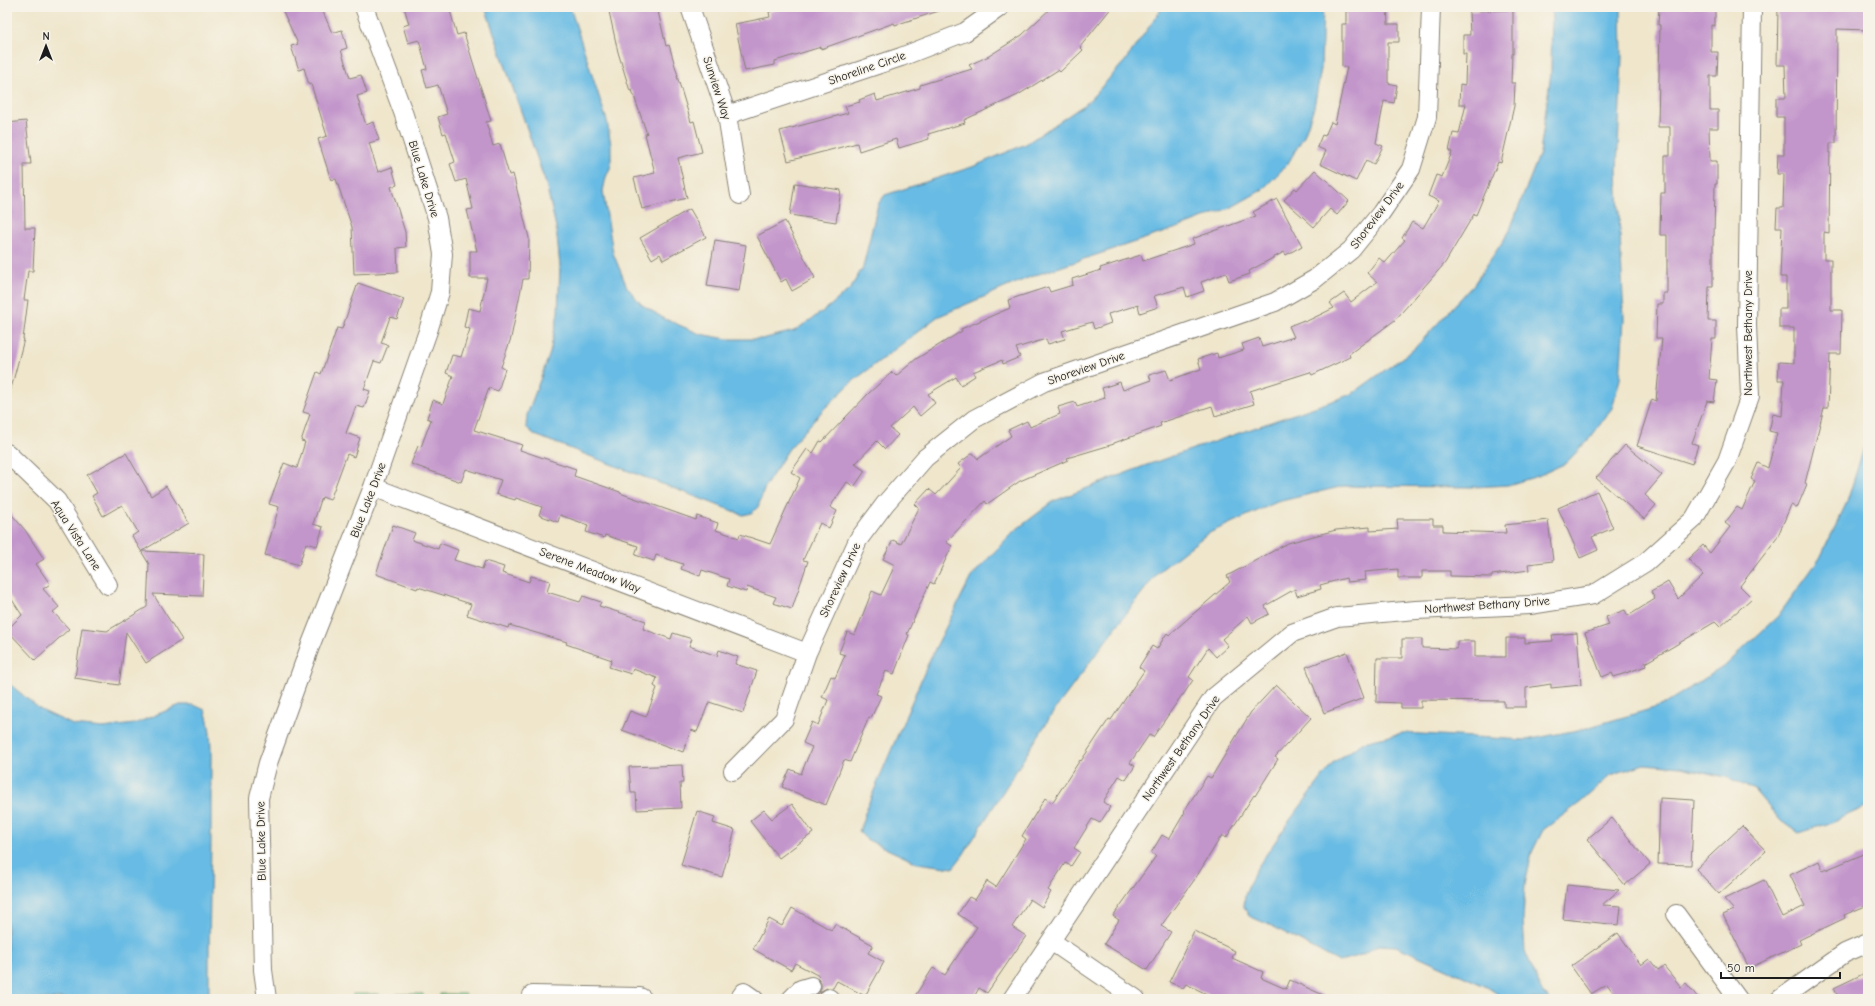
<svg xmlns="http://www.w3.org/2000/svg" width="1875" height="1006" font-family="'Comic Neue',sans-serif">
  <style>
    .green { fill: #8ad897; stroke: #537a5a }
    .water { fill: #68bbe4; stroke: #426c80 }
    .building { fill: #c295cb }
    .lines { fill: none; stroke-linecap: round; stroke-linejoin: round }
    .minor-casing { stroke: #868174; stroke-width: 20 }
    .minor { stroke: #fff; stroke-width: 18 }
    .labels { text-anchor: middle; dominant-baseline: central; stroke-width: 3; stroke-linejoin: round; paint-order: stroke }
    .street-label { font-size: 12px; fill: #1c1c1c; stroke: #f7f3e8 }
  </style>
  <rect width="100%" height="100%" fill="#f7f3e8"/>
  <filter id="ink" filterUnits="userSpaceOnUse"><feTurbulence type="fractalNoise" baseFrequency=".025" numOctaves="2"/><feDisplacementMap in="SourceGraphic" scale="8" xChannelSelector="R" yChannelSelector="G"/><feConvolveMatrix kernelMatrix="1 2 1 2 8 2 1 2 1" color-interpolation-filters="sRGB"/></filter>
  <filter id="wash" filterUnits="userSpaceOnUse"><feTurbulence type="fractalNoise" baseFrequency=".012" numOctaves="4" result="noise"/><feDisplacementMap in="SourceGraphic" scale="16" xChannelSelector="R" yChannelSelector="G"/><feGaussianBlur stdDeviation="0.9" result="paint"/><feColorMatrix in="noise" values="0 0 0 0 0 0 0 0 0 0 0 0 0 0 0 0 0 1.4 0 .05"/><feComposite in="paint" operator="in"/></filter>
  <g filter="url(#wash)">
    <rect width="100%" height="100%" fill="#efe6cc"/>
    <path class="green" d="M353,994H379V999H353Z
      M396,994H423V999H396Z
      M440,994H466V999H440Z"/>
    <path class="water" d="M485,7H570L607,121L611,145V166L606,177L603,191L613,253L627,287L641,304L663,318L700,334L727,339H762L794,331L825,310L850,289L863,267L878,204L885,195L972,167L1026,144L1087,103L1125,61L1163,7H1323L1321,69L1314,107L1304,136L1287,165L1262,190L1232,207L1183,226L1030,277L937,317L852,382L823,410L788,450L765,487L758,507L752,513L743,515L535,435L526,427L527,415L550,353L558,313L560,266L556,227L546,184Z
      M1552,7H1621L1622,57L1617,170L1624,319L1620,379L1612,408L1591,437L1566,463L1538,476L1508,485L1474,487L1344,486L1277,502L1207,534L1158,572L1116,627L1054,711L963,855L953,868L917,863L866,839L859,832L867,807L930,659L971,577L1013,532L1054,501L1144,466L1352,394L1414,349L1474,284L1509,232L1540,153L1551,72Z
      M1868,426V806L1827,824L1798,833L1781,821L1754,790L1726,777L1681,767L1644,764L1611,775L1581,802L1543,830L1532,852L1525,885L1523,920L1525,951L1542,991L1550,999H1505L1487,987L1396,946L1379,945L1363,954L1339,962L1274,927L1249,916L1244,907L1245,895L1255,871L1290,820L1334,762L1364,742L1403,733L1526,740L1583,729L1661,706L1726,665L1778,616L1820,558L1847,502L1866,441Z
      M7,682L41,710L73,725L103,728L134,724L180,705H194L205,710C214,735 210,765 211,792C212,861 208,930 209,999H7V873L10,863L7,814Z"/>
    <g id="blocks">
      <path class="building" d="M281,7H321L332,33L342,30L347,48L341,50L350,78L361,75L367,93L357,96L366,125L373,122L379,140L369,143L378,172L392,167L397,185L391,187L405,232L406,247L397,248L398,272L354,274L352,227L336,179L331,180L318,139L327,136L311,84L309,85L304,68L299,70L291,46L298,44Z
        M404,7H449L457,35L464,33L491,121L486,122L493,146L500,144L509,175L513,174L529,238L528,279H523L511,338L501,367L505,369L498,391L489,388L474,430L522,445L520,450L576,469L574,476L620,492V493L696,520L697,516L718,523L716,530L739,538L740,534L770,544L800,478L791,472L807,449L813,453L820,441L822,442L868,394L892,372L896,376L916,359L962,331L961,329L1010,308L1008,300L1048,287L1050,292L1073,285L1072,279L1101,270L1100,268L1141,255L1143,261L1194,244L1192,239L1256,216L1253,212L1277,199L1302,246L1286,255L1284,252L1249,271L1250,274L1229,281L1226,273L1201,282L1204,291L1187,297L1184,287L1154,296L1158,307L1140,313L1138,305L1108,314L1111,323L1094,329L1092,322L1062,331L1065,339L1048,344L1046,339L1016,348L1020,357L1003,364L1002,360L973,372L975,376L961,385L956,377L928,394L935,403L920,416L913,407L890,428L898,435L885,449L877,441L855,464L865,471L854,487L847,482L830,507L837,511L829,528L820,523L803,560L808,561L792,609L773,603L776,597L747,587L746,592L727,586L729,579L702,570L700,576L681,569L683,564L656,555L654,561L635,555L638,546L605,535L604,538L586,532L588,525L560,515L558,522L539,515L542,507L516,498L515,500L496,494L501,480L466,469L461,482L411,464L418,446L421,447L431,420L427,418L433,400L443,404L453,376L446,373L452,355L461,357L470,329L464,327L468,308L480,311L487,278H470V251H477L467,210L473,209L466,179L456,182L450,164L455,162L446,133L443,134L438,117L447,114L438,85L427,88L422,70L427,69L419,40L408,43L403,26L409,24Z
        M608,7H657L666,46L669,45L678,76H677L691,122L694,121L702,152L678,158L687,198L642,209L634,178L655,173L645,134H647L632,90L630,91L618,52Z
        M784,7H942V10L895,25L894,23L821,49V47L775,61V65L745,71L735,24L770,17L769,12Z
        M1052,7H1112L1080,47L1083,50L1060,72L1058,70L1018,95L964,120L965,123L928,134L929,139L899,148L896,139L859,151L857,143L788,161L780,131L848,113L845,106L860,102L859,100L875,94L877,101L920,88V85L972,69L969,65L989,56L1022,35Z
        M1346,7H1387L1388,24H1399V42H1388V83L1397,85L1394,103L1384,101L1376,143L1383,146L1374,164L1366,160L1356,181L1320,164L1326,151L1317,147L1322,135L1325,136L1331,122L1335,124L1347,67H1342V24H1346Z
        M1659,7H1715V26L1711,25V52H1718L1717,76H1710V110H1718V128H1709L1710,161H1717V184H1715L1714,236H1713V287H1709L1708,321H1716V339H1712L1709,379L1717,380L1714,402L1707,401L1692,443L1698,445L1692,464L1637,446L1652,399L1656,401L1662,338H1656L1657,304H1663V293H1667V235H1660L1661,193H1665V156H1670V127H1658L1660,25H1658Z
        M1778,7H1868V30L1837,29L1836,143H1830L1829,233L1824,232V259H1831V310H1842L1841,354H1830L1828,408H1824L1805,483L1807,484L1797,508L1791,505L1777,538L1740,586L1752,598L1720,627L1715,622L1645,663L1646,666L1614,677L1612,673L1602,677L1585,633L1609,625L1606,617L1625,610L1628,616L1655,599L1651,592L1668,582L1678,599L1703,575L1688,559L1703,545L1710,553L1730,527L1725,523L1737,507L1742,510L1755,481L1751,479L1758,463L1768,468L1777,433L1769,431L1773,414L1782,416L1784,380H1778L1779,362L1794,363V328H1779V309H1786V277H1780L1782,227H1776L1777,208H1783L1784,174H1777L1778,154H1784V117H1776V98H1786L1785,65H1777Z
        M1513,10V54H1512L1511,83H1515L1514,106L1501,163L1498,162L1476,215L1474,214L1445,263L1395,320L1349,354L1350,357L1312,375L1310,372L1250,391L1254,404L1215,416L1212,406L1160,423L1161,426L1114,443V444L1067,458L1068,460L1020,481L987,504L985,501L946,542L952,546L934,584L930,582L907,634L909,635L894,674L886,671L876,694L881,696L871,718L869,717L850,762L844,760L826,805L782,787L790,769L801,774L812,747L803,743L812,722L818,725L828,700L822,697L831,676L835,678L845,655L839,653L847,632L855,635L872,591L881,595L895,565L883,559L893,540L901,544L919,508L915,504L929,489L936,495L961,468L958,464L973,453L978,459L1011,436L1008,430L1027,421L1030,427L1060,414L1058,407L1075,402L1077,407L1105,398L1102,388L1120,382L1123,390L1151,380L1149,375L1166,370L1170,380L1201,369L1198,359L1217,353L1218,358L1244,350L1242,344L1259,338L1262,347L1294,337L1289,326L1304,320L1305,322L1334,308L1330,303L1344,293L1351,302L1377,282L1367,273L1379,258L1385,263L1405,240L1402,238L1412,222L1423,228L1439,201L1428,196L1436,175L1442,177L1452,152L1449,151L1453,133L1459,134L1466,104H1459L1460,84L1465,85L1466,54H1463V35H1470L1469,11Z
        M26,121L31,164H24L25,228H35L33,271H28L24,300H28L23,339H24L11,389L7,388V123Z
        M1315,170L1349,201L1337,215L1330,209L1314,227L1284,200L1295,188L1297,190Z
        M795,183L841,190L836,222L790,215Z
        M690,209L706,237L663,260L660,254L652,259L640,238Z
        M785,221L815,278L792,291L786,279L781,282L757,236Z
        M715,240L746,245L739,291L707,286Z
        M358,283L404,299L397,319L390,317L381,343L388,345L381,363L374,361L364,389L370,391L364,408L356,406L346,433L360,438L354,457L347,454L330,500L322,497L313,524L323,527L317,546L306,543L299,565L265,555L279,507L269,504L284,463L297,468L305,442L301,441L310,414L303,412L317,372L321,374L337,328L342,329Z
        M1625,445L1662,475L1645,495L1656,505L1644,519L1596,478Z
        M126,453L151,496L166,486L189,523L142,551L204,554L202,596L153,594L182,640L146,663L126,632L119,685L75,678L82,628L107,631L147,607L149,564L132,536L138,532L122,505L103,516L92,496L97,493L87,475Z
        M1597,491L1613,528L1592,537L1598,550L1580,558L1558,508Z
        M7,509L25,530L44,559L36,564L50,584L43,589L59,607L53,612L69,629L35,660L7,630L22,615L7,592Z
        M1397,519H1433V525H1443V531L1506,533L1505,525L1548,520L1553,561L1528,564L1529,570L1492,575V577L1450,576V571H1422V578H1398V569L1365,572L1366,580L1347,582L1346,578L1320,585L1321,589L1297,596L1295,589L1265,606L1269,614L1252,623L1248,616L1222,639L1228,646L1216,657L1208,648L1189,677L1193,680L1183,695H1182L1153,737L1149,735L1130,763L1135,766L1126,780L1119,776L1103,802L1110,807L1100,823L1092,819L1074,848L1080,852L1071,866L1065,863L1048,890L1051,892L1042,907L1030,899L1012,927L1026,936L987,993L979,988L973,999H913L933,968L945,975L977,927L958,914L969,897L975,900L987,881L996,887L1026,839L1022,836L1045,798L1052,803L1080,760L1081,761L1109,719L1111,720L1144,671L1139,667L1152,646L1157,649L1167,633L1169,635L1230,582L1227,576L1288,543L1336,530L1370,527V531L1398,529Z
        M393,525L415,533L412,540L438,549L440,543L458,550L454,560L482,569L485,561L504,567L502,573L529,582L531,576L550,581L547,592L580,602L583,596L601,602L599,606L646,621L643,629L671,639L673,633L692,639L689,646L717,656L719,650L738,657L735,664L757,671L743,713L709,702L697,732L691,730L683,752L622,730L630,711L646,717L657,688L654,686L657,678L633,669L631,674L609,667L612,660L566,644L567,642L509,625L508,628L467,615L471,604L418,587L417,589L376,574Z
        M1577,633L1581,685L1551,688V684L1526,688V707H1504V701L1421,700V708H1401V703L1376,702L1377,658H1402V639H1422V648L1457,649V641H1475V657H1506V638H1525V643L1553,641L1552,635Z
        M1347,652L1364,698L1324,713L1306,667Z
        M1276,685L1311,718L1275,757L1278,759L1255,796L1254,795L1226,838L1222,835L1195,879L1161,926L1171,932L1147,970L1104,944L1119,920L1113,916L1156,856L1151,853L1162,835L1169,839L1185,812L1184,811L1207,776L1211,778L1251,712Z
        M682,765L683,783H680L681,808L637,810L636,793H631L629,767Z
        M1660,798L1694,800L1691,865L1658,864Z
        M792,804L813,833L779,858L750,821L764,810L772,819Z
        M697,811L715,817L713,823L735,830L722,877L681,865Z
        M1612,818L1650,864L1625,885L1587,839Z
        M1742,826L1766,851L1719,894L1696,869Z
        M1864,854L1868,863V905L1844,915L1845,918L1799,940L1801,944L1749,968L1723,915L1734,910L1724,899L1764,880L1782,917L1805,906L1790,875L1819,861L1823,871Z
        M1567,885L1619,890L1602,905L1621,906L1619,925L1563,919Z
        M792,908L831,930L835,924L873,945L868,953L884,962L865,996L837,981L833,988H827L821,991L819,999H806L819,993L821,988V983L817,978L819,976L795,963L791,970L753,949L769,919L782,926Z
        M1194,931L1235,951L1232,958L1263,972L1261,978L1286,989L1290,980L1332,999H1217L1186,984L1183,988L1169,982Z
        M1618,933L1641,965L1649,959L1658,970L1664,966L1681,987L1686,983L1699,999H1618L1607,984L1591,994L1571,966Z
        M1863,974L1868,985V999H1839L1834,988Z"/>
    </g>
  </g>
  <g filter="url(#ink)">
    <use href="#blocks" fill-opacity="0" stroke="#868174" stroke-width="1"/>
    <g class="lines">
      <g class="minor-casing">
        <path id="minor" d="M690,7L727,115L740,195
          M727,115L901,57L965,32L1000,7
          M7,453L57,501L108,585
          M373,487L807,653
          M733,771L784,719L807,653L858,540L885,504L925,458L974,419L1044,382L1275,302L1315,279L1351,250L1381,213L1411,169L1427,117L1431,7
          M1676,914L1738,999
          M1051,941L1136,999
          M829,998L830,999
          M267,999L263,970L259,798L268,763L311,644L373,487L428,331L440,292L443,254L437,218L403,112L364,7
          M532,999V995L640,997L643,999
          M739,999L744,992L754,999
          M791,999L801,989L811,986
          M1012,999L1213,698L1292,633L1337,617L1416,610L1530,605L1593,595L1646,562L1694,519L1727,461L1750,396L1747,325L1752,7
          M1780,999L1845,953L1868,943"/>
      </g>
      <use href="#minor" class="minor"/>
    </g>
  </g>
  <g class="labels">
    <g class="street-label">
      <text transform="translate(867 68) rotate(-19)">Shoreline Circle</text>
      <text transform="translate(717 88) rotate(72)">Sunview Way</text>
      <text transform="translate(424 179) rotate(73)">Blue Lake Drive</text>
      <text transform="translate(1377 215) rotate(-53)">Shoreview Drive</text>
      <text transform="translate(1748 333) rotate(-90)">Northwest Bethany Drive</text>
      <text transform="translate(1086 368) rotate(-19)">Shoreview Drive</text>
      <text transform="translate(368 500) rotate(-69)">Blue Lake Drive</text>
      <text transform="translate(76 535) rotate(57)">Aqua Vista Lane</text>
      <text transform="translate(590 570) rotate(21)">Serene Meadow Way</text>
      <text transform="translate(840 580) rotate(-65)">Shoreview Drive</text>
      <text transform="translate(1487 605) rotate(-4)">Northwest Bethany Drive</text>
      <text transform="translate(1181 748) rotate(-55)">Northwest Bethany Drive</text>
      <text transform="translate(261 841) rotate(-91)">Blue Lake Drive</text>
    </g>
  </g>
  <rect width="1875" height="1006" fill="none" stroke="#f7f3e8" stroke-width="24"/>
  <g transform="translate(46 46)" stroke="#f7f3e8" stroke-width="3" paint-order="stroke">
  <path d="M0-3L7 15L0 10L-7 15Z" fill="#1c1c1c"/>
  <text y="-6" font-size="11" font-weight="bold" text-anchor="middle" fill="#1c1c1c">N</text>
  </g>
  <path d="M1721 972v6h119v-6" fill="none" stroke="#1c1c1c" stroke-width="2"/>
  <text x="1727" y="972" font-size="12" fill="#1c1c1c" stroke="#f7f3e8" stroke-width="3" paint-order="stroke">50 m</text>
</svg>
